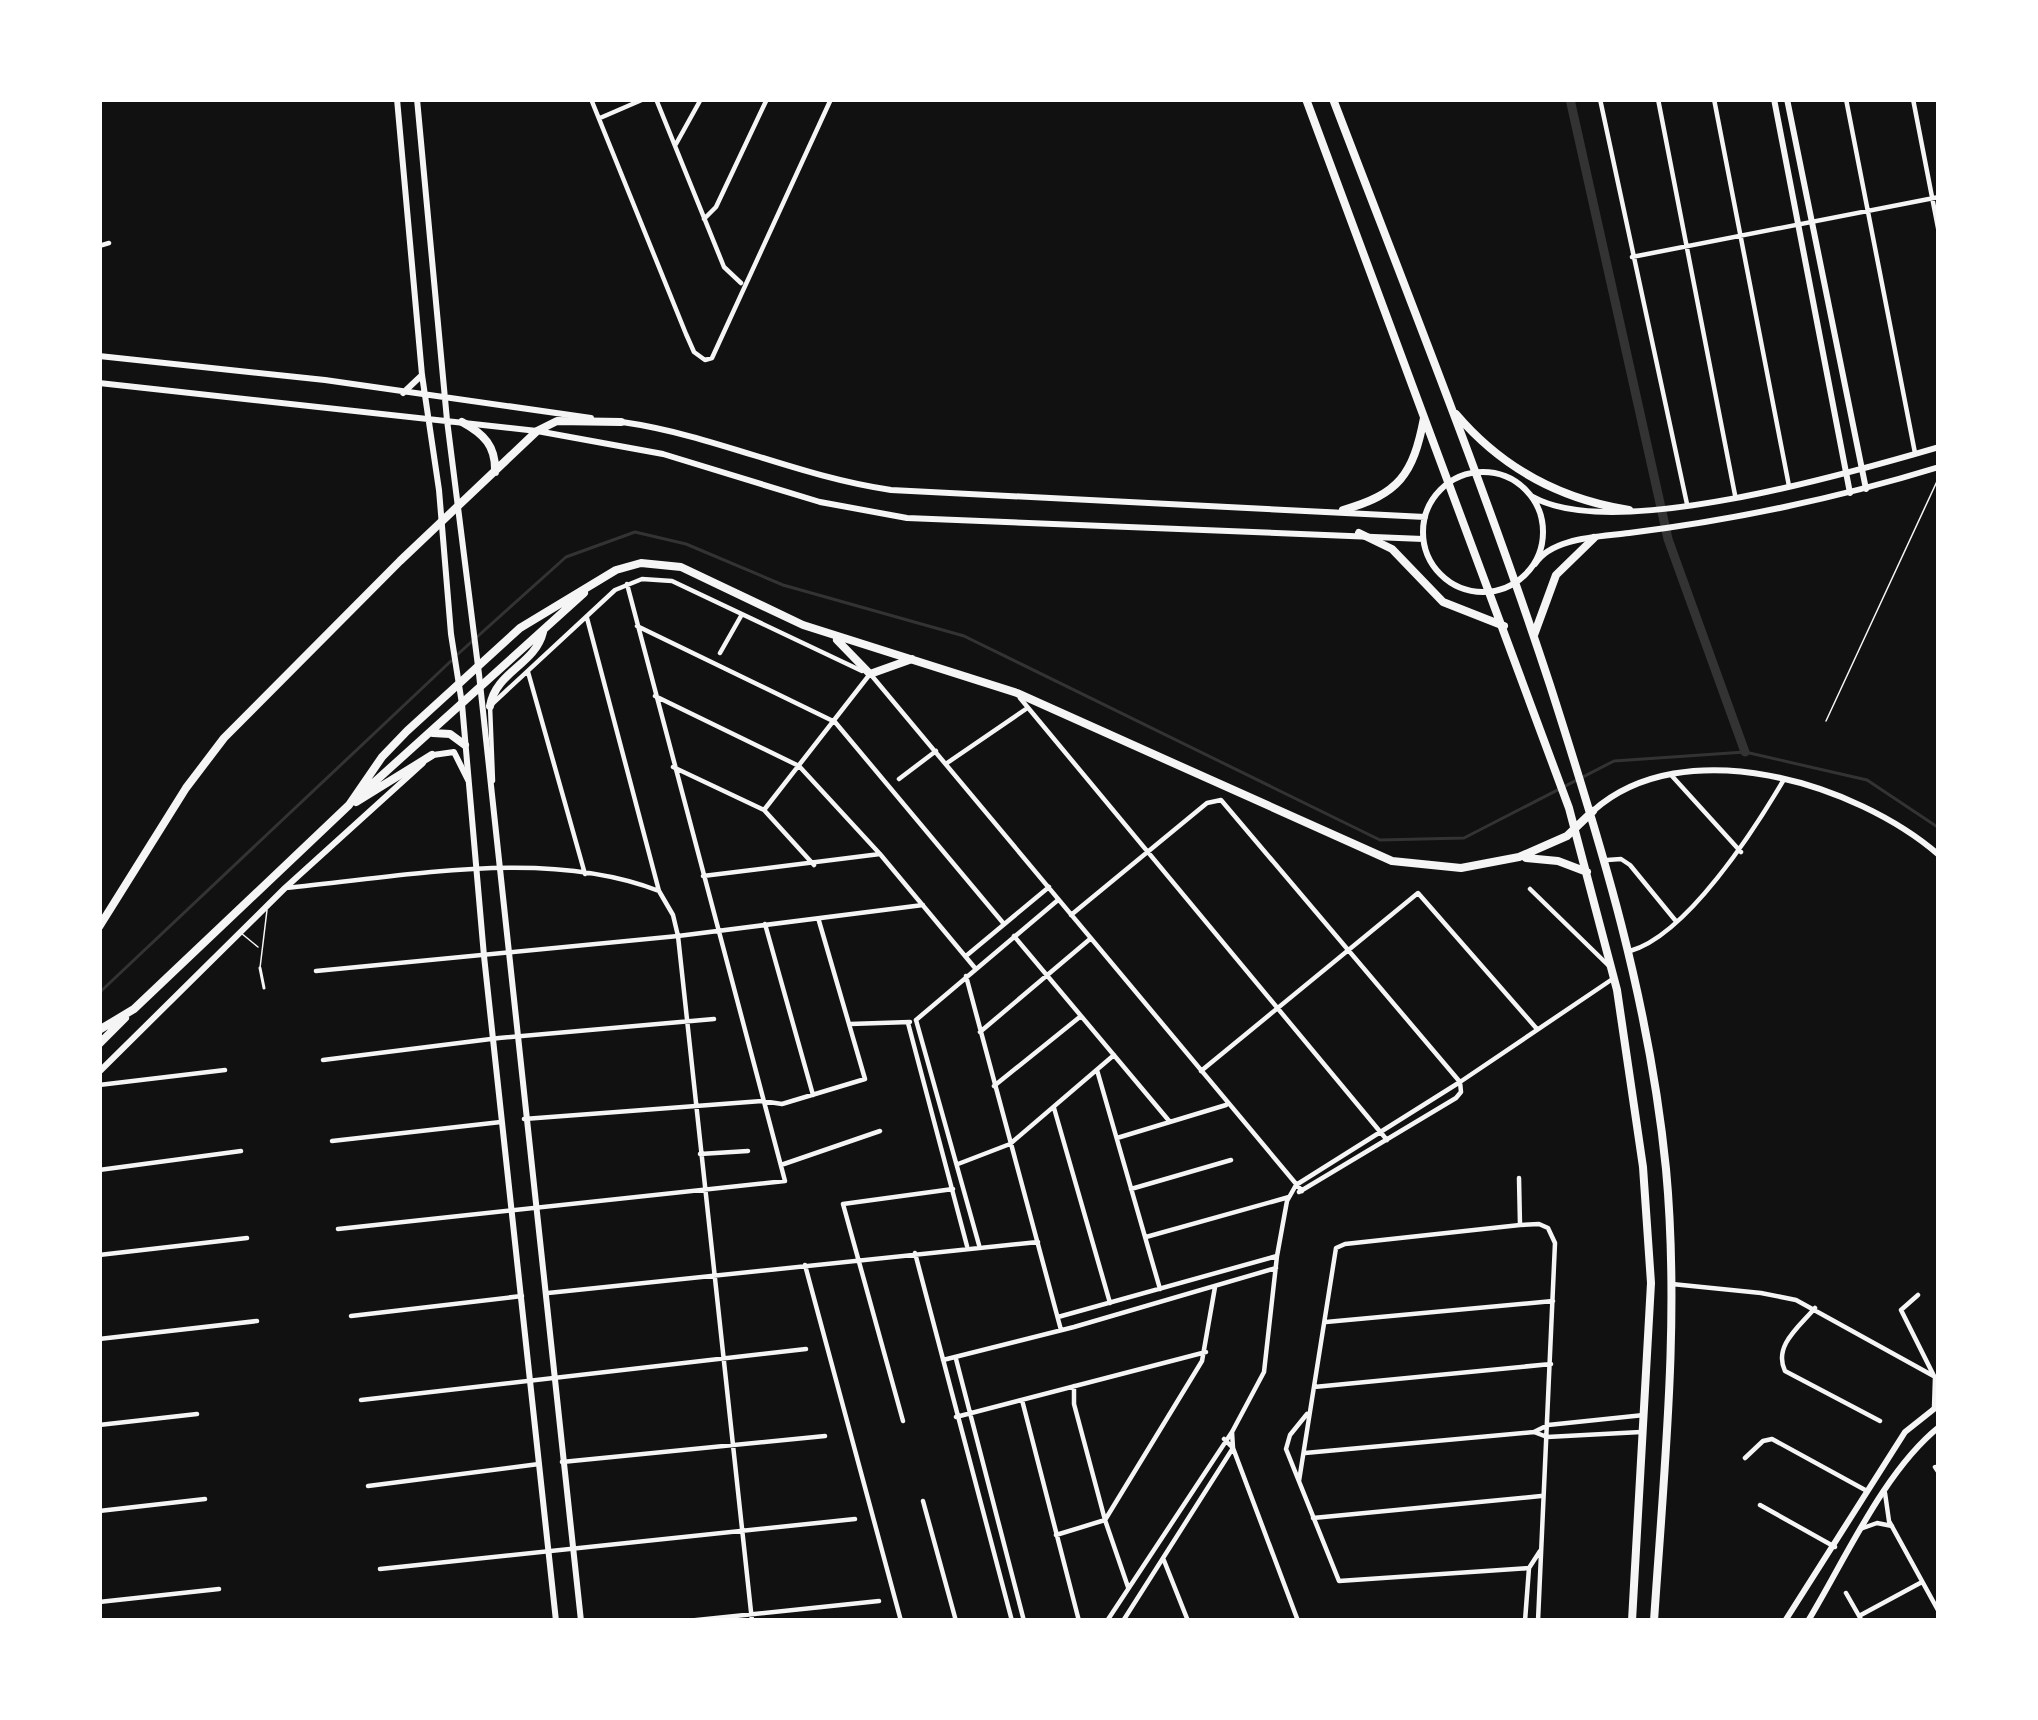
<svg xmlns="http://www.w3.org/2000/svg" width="2038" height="1720" font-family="Literata,serif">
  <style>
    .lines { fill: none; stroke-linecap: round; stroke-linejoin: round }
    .stream { stroke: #333; stroke-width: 3 }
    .canal { stroke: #333; stroke-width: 9 }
    .service { stroke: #f5f5f5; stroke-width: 1.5 }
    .pedestrian { stroke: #f5f5f5; stroke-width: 3 }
    .minor { stroke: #f5f5f5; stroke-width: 4.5 }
    .tertiary { stroke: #f5f5f5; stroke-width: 6 }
    .secondary { stroke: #f5f5f5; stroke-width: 6 }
    .primary { stroke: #f5f5f5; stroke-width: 8 }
  </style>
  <rect width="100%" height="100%" fill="#111"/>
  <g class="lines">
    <path class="stream" d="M458,654L566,557L635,532L686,544L783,585L964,636L1380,840L1464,838L1614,761L1745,752L1867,780L1939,828
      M99,993L451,661"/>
    <path class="canal" d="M1570,99L1668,539L1745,752"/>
    <path class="service" d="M1826,721L1939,477
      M241,933L258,947
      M260,968L267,910"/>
    <path class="pedestrian" d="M260,968L264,988"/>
    <path class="minor" d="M591,99L686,334L694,352L705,360L712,358L831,99
      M656,99L724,267L741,283
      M1600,99L1687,504
      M1658,99L1735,495
      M1714,99L1789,486
      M1846,99L1915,453
      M1913,99L1939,233
      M600,118L644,99
      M676,144L701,99
      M704,219L716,207L767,99
      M99,246L109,243
      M1632,257L1939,197
      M587,618L659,891L673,915L678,936L752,1621
      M637,626L835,722L1004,924
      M720,653L741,616
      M528,672L585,874
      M872,676L1302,1191
      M655,696L799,766L880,854L975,968
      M1020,698L1387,1140
      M947,763L1026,709
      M673,767L764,810L814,865
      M1672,776L1741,852
      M899,779L936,751
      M493,781L490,706L615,590L642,579L672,581L862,671
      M764,810L870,674
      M1607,860L1621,859L1630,865L1675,920
      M703,876L880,854
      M285,888C403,877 546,847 659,891
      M1530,889L1608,965
      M1071,915L1207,803L1221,800L1460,1082L1461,1092L1456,1098L1299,1192
      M765,924L813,1095
      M1014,936L1170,1122
      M1630,951C1687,935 1754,830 1783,781
      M966,956L1049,887
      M316,971L678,936L923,905
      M966,976L1061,1330
      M916,1020L979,1245
      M916,1020L1058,900
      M908,1023L967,1246
      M850,1024L910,1022
      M980,1032L1090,939
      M323,1060L499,1038L714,1019
      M1097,1070L1160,1289
      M1201,1071L1418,893L1537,1029
      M99,1085L225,1070
      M994,1086L1081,1016
      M1054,1108L1110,1303
      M524,1119L762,1101L782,1104L865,1079L819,921
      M1117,1138L1226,1105
      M332,1141L501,1122
      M700,1154L748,1151
      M958,1164L1010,1144L1114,1055
      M781,1165L880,1131
      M99,1170L241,1151
      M1519,1178L1520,1225
      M1131,1189L1231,1160
      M338,1229L785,1181L627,584
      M1146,1237L1289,1197
      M915,1253L1012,1621
      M99,1255L247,1238
      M805,1265L901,1621
      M1672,1284L1761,1293L1796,1300L1939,1379
      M548,1293L1038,1242
      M1918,1295L1901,1310L1935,1378L1934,1408
      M1815,1308C1799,1327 1773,1346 1785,1371L1880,1421
      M351,1316L522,1296
      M1058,1317L1277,1256
      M1326,1322L1553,1301
      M99,1339L257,1321
      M956,1359L1024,1621
      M943,1360L1074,1327L1276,1268
      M1074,1386V1404L1105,1520L1128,1587
      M1314,1387L1551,1364
      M361,1400L806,1349
      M1022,1400L1079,1621
      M1307,1414L1290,1435L1286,1449L1339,1581L1529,1568
      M956,1417L1206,1352
      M903,1421L843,1204L953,1189
      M99,1425L197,1414
      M1534,1432L1547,1437L1641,1432
      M1224,1439L1233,1448L1298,1621
      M1305,1453L1534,1432L1548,1425L1644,1415
      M1745,1458L1763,1441L1772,1439L1867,1491
      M562,1462L825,1436
      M1935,1467L1939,1473
      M1299,1481L1336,1248L1345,1244L1520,1225L1539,1224L1548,1228L1555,1243L1538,1621
      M368,1486L539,1464
      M1885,1493L1889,1521L1939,1612
      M923,1501L956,1621
      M1760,1505L1835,1547
      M99,1511L205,1499
      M1313,1518L1541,1496
      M1863,1528L1877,1523L1892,1526
      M1056,1535L1105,1520L1202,1361L1215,1287
      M1163,1558L1188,1621
      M380,1569L855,1519
      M1846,1593L1862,1621
      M99,1602L219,1589
      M1859,1616L1922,1582
      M687,1621L879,1601
      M1107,1621L1232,1432L1264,1372L1277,1256L1287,1201L1296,1185L1460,1082L1614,978
      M1123,1621L1233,1448L1232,1432
      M1525,1621L1529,1568L1540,1551"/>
    <path class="tertiary" d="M1774,99L1850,493
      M1787,99L1866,489
      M433,755L454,752L468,780
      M1593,811C1684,730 1856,783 1939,855
      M99,1072L285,888L423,763
      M1785,1621L1905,1432L1939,1405
      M1808,1621C1845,1560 1884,1471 1939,1427"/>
    <path class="secondary" d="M397,99L422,375L439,490L451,634L462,704L484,956L556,1621
      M417,99L447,420L479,674L581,1621
      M99,356L325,380L591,418
      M99,383L537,431L663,454L820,502L907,518L1423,539
      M403,393L422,375
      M622,422C714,435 799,477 891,490L1425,517
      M1423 532a60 60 0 1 1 120 0a60 60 0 1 1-120 0Z
      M1533,497C1614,542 1850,473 1939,447
      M1535,564C1552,537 1601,537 1629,533C1734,520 1838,498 1939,467"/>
    <path class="primary" d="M1306,99L1569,808L1617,990L1643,1167L1651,1283L1632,1621
      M1333,99C1407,293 1485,487 1550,685C1602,847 1649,999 1666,1169C1680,1319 1664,1470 1654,1621
      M1456,414C1501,467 1559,499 1629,510
      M462,422C484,434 496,446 495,472
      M1343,510C1399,494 1413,475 1424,418
      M1359,533L1392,549L1443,602L1504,626
      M1534,635L1556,575L1594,538
      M837,640L870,674L912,659
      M490,706C496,671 535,665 543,632
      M433,733L450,734L465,745
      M359,796L584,593
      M356,802L432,755
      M1526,858L1558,861L1587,872
      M99,927L186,788L224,738L400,561L537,431L557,421L621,422
      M99,1030L134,1009L349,805L382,757L407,731L520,628L616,570L641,563L681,567L803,625L1017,693L1392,861L1461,868L1519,857L1567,836L1593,811
      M99,1044L125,1018"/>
  </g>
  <rect width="2038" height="1720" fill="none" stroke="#ffffff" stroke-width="204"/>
</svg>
